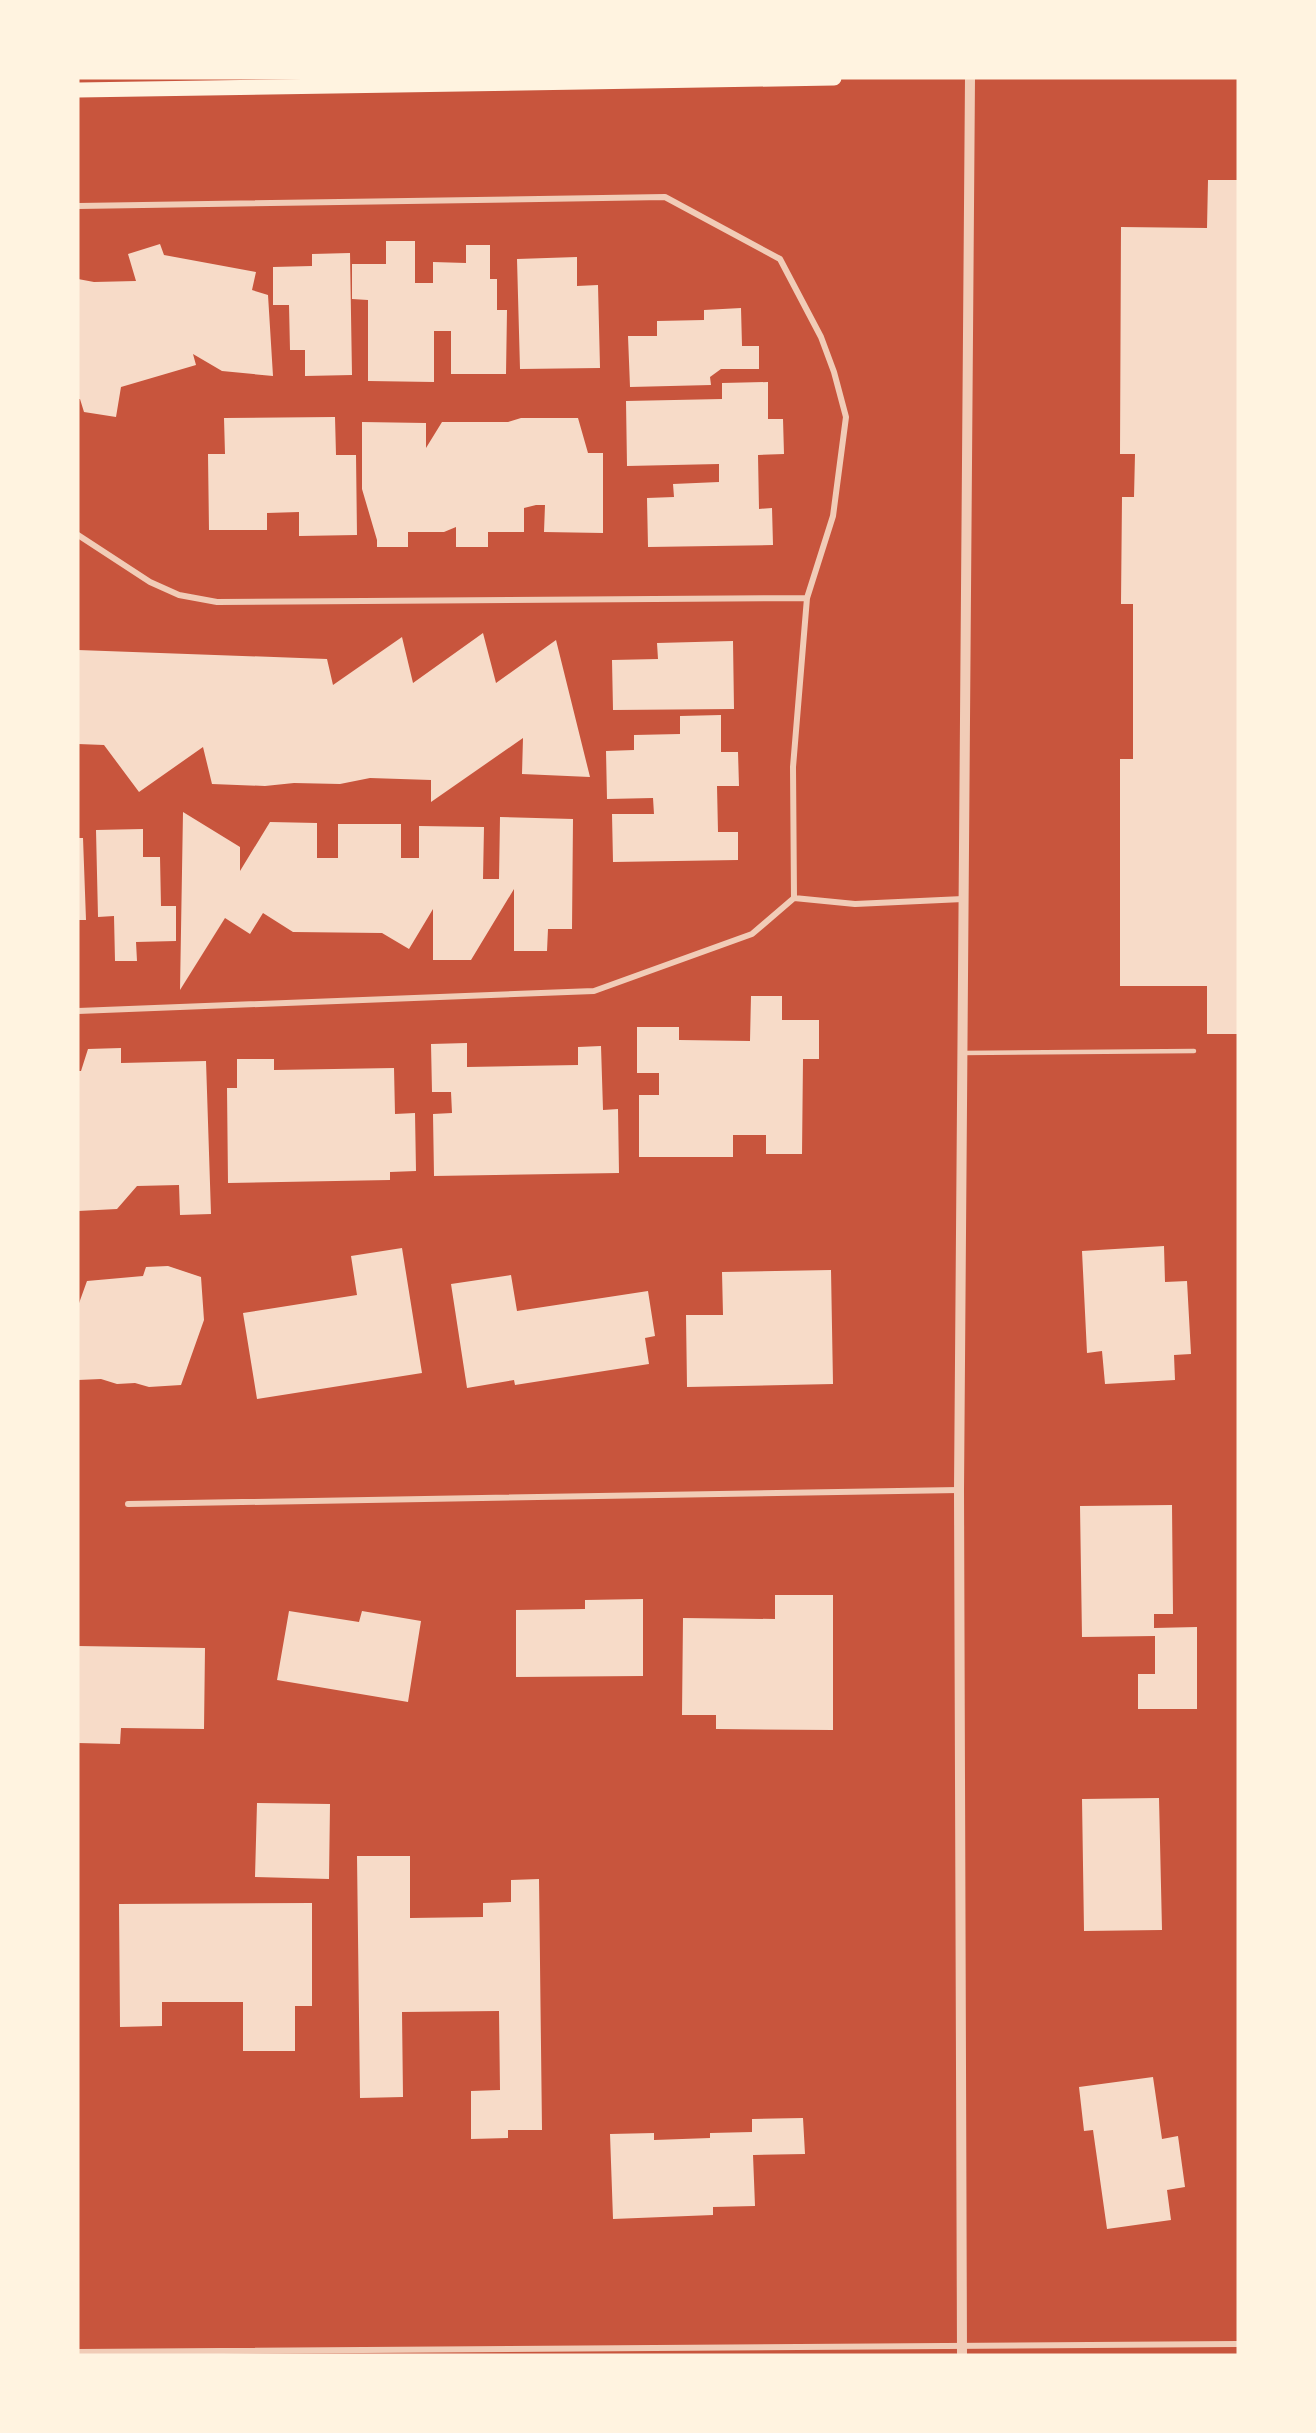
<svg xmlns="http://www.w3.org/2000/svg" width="1316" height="2433" font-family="'Sofia Sans Condensed',sans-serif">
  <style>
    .building { fill: #f7dbc8 }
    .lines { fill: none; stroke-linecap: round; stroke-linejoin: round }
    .service { stroke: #f1ccb7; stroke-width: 4.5 }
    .minor { stroke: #f1ccb7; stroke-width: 6 }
    .tertiary { stroke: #f1ccb7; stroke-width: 10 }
    .primary { stroke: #fff3e0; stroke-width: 15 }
  </style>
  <rect width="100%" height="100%" fill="#c8553d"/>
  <path class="building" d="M1208,180H1238V1034H1207V986H1120V759H1133V604H1121L1122,497H1134L1135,454H1120L1121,227L1207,228Z
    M386,241H415V283H433V262L466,263V245H490V279H497V310H507L506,374H451V331H434V382L368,381V300L352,299V264H386Z
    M160,244L164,255L256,272L252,290L268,295L273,376L222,371L193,354L196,365L121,387L116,417L84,412L80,399H78V279L94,282L136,281L128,254Z
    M350,253L352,375L305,376V350H290L289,305H273V267L312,266V254Z
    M577,257V286L598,285L600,368L520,369L517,259Z
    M741,308L742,346H759V369H721L710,377L711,385L630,387L628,336H657V321L704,320V310Z
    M768,382V419H783L784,454L758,455L759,509L772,508L773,545L648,547L647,498L674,497L673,484L719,482V464L627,466L626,401L722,399V383Z
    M335,417L336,455H356L357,535L299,536V512L267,513V530H209L208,454H225L224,418Z
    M521,418H578L588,453H603V533L544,532L545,505H536L524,508V532H488V547H456V527L444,532H408V547H377V540L362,489V422L426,423V448L442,422H508Z
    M483,633L496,683L556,640L590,777L522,774L523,738L431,802V780L370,778L340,784L294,783L265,786L212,784L203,747L139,792L104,745L78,744V650L327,659L333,685L402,637L413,683Z
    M733,641L734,709L613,710L612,660L658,659L657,643Z
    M721,715V752H738L739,786H717L718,832H738V860L613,862L612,814H654L653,798L607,799L606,751L634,750V735L680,734V716Z
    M183,812L240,847V871L270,822L317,823V858H338V824H401V858H419V826L484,827L483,879H499L500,817L573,819L572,929H548L547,951H514V889L471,960H433V909L409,949L382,933L293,932L263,913L250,934L225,918L180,990Z
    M143,829V857H160L161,906H176V941L136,942L137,961H115L114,916L98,917L96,830Z
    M78,838H83L86,920H78Z
    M751,996H782V1020H819V1059H803L802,1154H766V1135H733V1157H639V1095H659V1073H637V1027H679V1040L750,1041Z
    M467,1043V1067L578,1065V1047L601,1046L603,1110L618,1109L619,1173L434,1176L433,1114L452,1113L451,1092H432L431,1044Z
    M121,1048V1063L206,1061L211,1214L180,1215L179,1185L137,1186L117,1209L78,1211V1071H81L88,1049Z
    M237,1059H274V1070L394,1068L395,1114L415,1113L416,1171L390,1172V1180L228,1183L227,1088H237Z
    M1164,1246L1165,1282L1187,1281L1191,1354L1174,1355L1175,1380L1105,1384L1102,1351L1087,1353L1082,1251Z
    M402,1248L422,1373L257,1399L243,1313L357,1295L351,1256Z
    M168,1266L201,1277L204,1320L181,1385L149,1387L135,1383L117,1384L101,1379L78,1380V1306L87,1281L143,1276L146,1267Z
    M831,1270L833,1384L687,1387L686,1315H723L722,1272Z
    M511,1275L517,1311L648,1291L655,1336L645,1338L649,1364L515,1385L514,1380L467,1388L451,1284Z
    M1172,1505L1173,1614H1154V1628L1197,1627V1709H1138V1674H1155V1636L1082,1637L1080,1506Z
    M775,1595H833V1730L716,1729V1715H682L683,1618L775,1619Z
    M643,1599V1676L516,1677V1610L585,1609V1600Z
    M289,1611L359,1622L362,1611L421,1621L408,1702L277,1680Z
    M78,1646L205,1648L204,1729L121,1728L120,1744L78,1743Z
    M1159,1798L1162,1930L1084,1931L1082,1799Z
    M257,1803L330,1804L329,1879L255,1877Z
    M357,1856H410V1918L483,1917V1903L511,1902V1880L539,1879L542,2130H508V2138L471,2139V2091L500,2090L499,2011L402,2012L403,2097L360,2098Z
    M312,1903V2006H295V2051H243V2002H162V2026L120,2027L119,1904Z
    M1153,2077L1162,2139L1178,2136L1185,2187L1167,2190L1171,2220L1107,2229L1093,2130L1084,2131L1079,2087Z
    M803,2118L805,2154L753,2155L755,2206L713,2207V2215L613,2219L610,2134L654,2133V2140L710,2138V2133L752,2132V2119Z"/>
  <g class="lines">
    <path class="service" d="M962,1053L1194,1051"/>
    <path class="minor" d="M78,206L665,197L780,259L821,337L834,372L846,417L833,516L807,598L793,767L794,898L752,934L594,991L78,1011
      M78,535L150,582L179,595L217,602L807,598
      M794,898L855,904L963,899
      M128,1504L959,1490
      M78,2352L1238,2344"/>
    <path class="tertiary" d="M962,2355L959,1490L970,78"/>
    <path class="primary" d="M78,90L834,78"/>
  </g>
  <rect width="1316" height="2433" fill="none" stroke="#fff3e0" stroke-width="159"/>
</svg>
